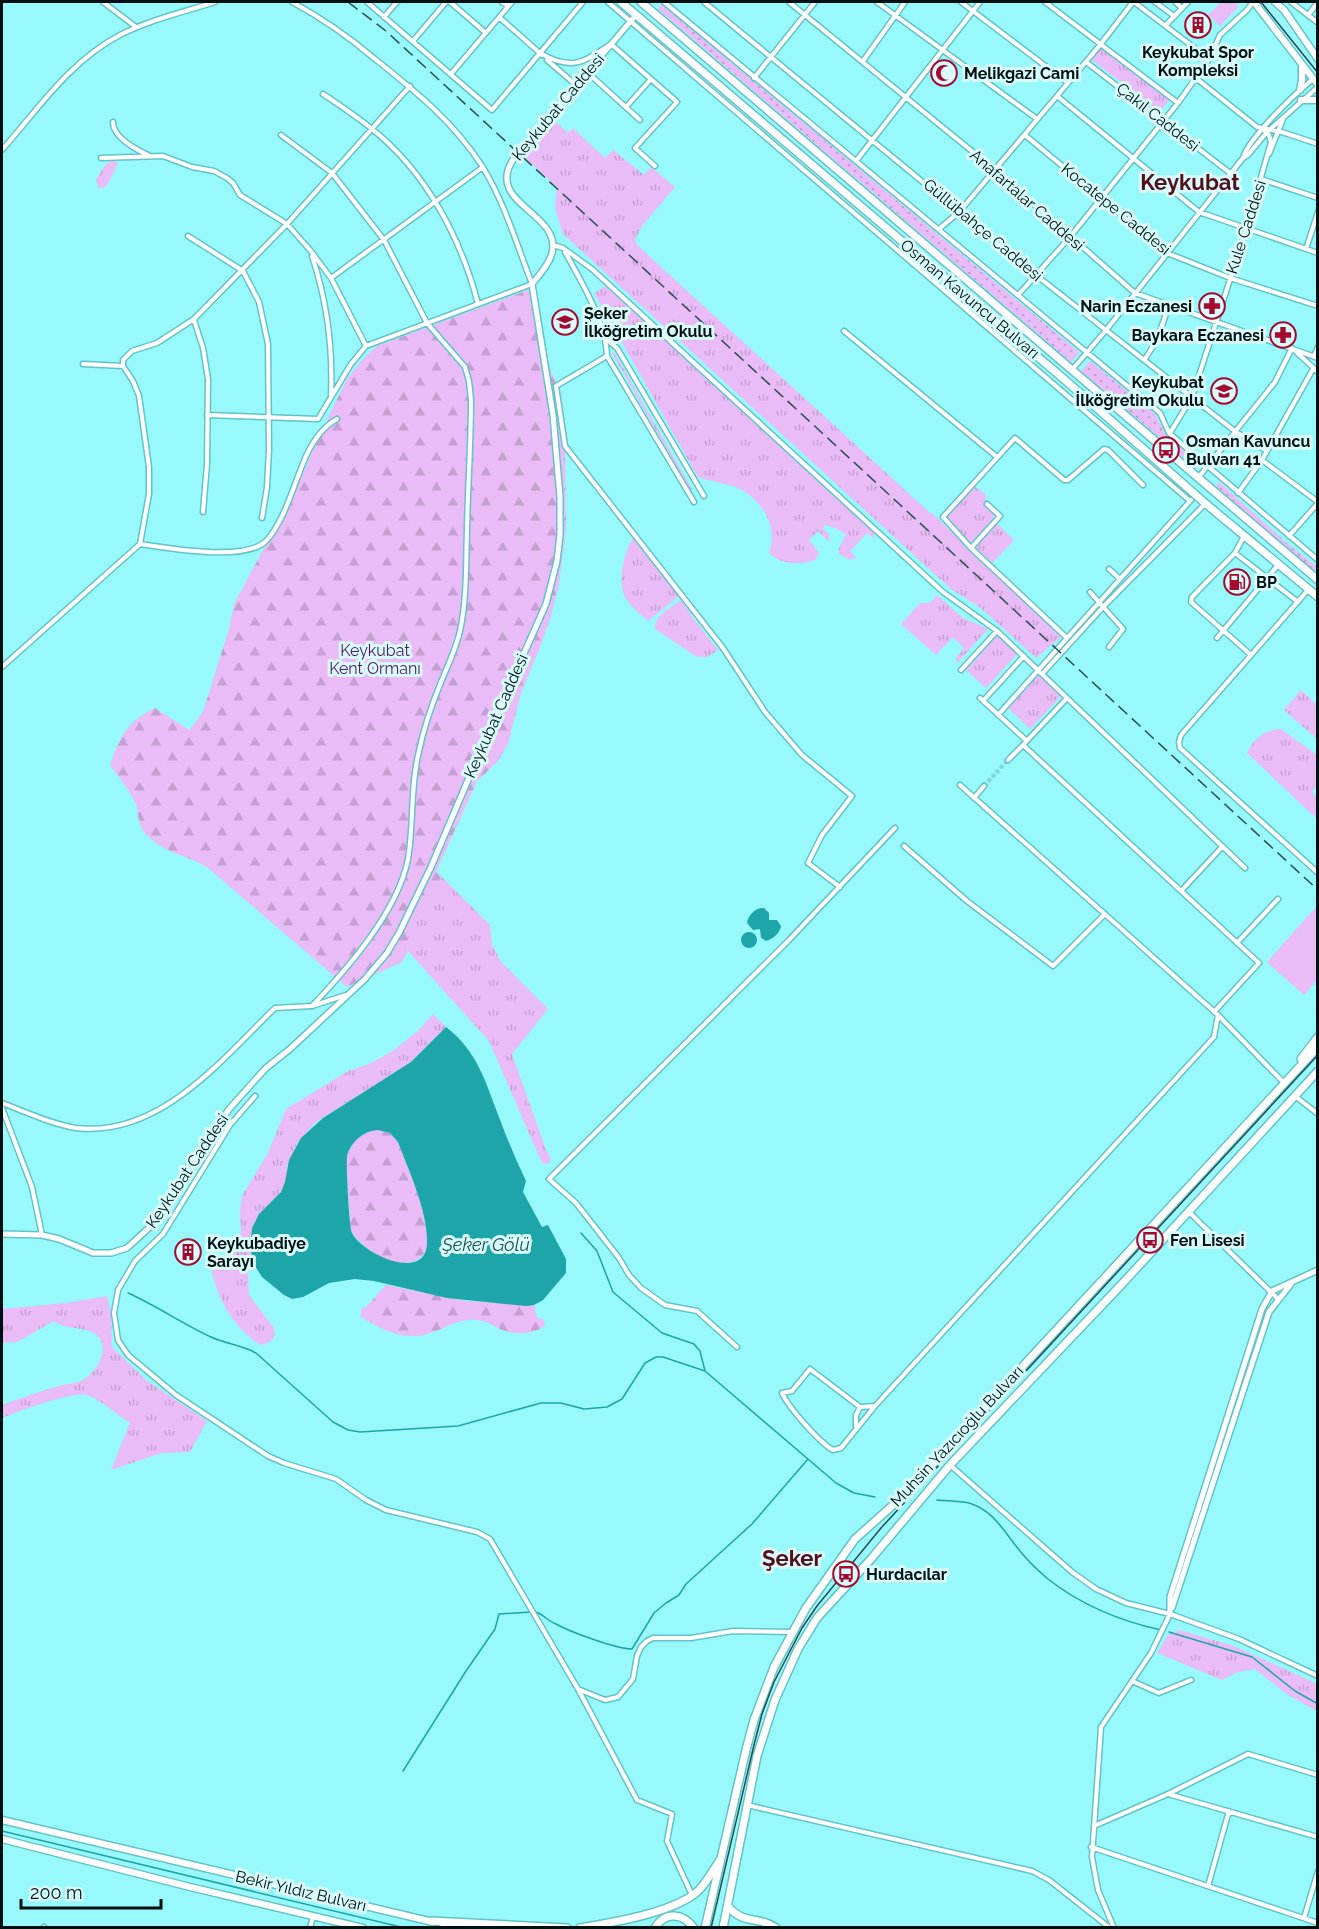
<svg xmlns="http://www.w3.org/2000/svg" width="1319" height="1929" font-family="Raleway,sans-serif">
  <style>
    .grass { fill: url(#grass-tufts) }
    .forest { fill: url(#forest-firs) }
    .park { fill: url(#park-dots) }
    .pitch { fill: #e9bbf7 }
    .water { fill: #1da5a9; fill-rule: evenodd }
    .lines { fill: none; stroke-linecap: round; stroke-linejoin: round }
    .stream { stroke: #1da5a9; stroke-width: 1.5 }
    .street-tunnel { stroke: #81d6d9; stroke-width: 4; stroke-dasharray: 4 2; stroke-linecap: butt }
    .street-casing { stroke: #62c4c7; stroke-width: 7 }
    .secondary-casing { stroke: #62c4c7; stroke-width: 8 }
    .primary-casing { stroke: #62c4c7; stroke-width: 9 }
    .highway-casing { stroke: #62c4c7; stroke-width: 10 }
    .street { stroke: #fff; stroke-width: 4 }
    .secondary { stroke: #fff; stroke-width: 5 }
    .primary { stroke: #fff; stroke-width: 6 }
    .highway { stroke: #fff; stroke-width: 7 }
    .tram { stroke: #294e50; stroke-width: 1.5 }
    .rail { stroke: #294e50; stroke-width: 1.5; stroke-dasharray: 12 6; stroke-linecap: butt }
    .labels { text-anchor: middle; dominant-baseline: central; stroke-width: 6; stroke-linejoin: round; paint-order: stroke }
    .poi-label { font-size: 16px; font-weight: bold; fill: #000f10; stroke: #d8fbfc; text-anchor: start }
    .street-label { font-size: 16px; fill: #000f10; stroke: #d8fbfc }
    .park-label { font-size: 16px; fill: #531564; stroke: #d8fbfc }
    .water-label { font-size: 18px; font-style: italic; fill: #1b5052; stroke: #d8fbfc }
    .district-label { font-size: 22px; font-weight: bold; fill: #550f19; stroke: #d8fbfc }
  </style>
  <defs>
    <pattern id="grass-tufts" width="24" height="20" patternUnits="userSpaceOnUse" patternTransform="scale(1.5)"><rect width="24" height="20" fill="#e9bbf7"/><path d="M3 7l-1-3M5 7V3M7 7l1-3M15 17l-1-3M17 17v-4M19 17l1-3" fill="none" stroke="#c6a0d3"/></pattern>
    <pattern id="forest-firs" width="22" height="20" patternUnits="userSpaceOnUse" patternTransform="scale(1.5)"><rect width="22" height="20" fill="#e9bbf7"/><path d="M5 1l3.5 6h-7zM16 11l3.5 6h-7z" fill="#c6a0d3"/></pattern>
    <pattern id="park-dots" width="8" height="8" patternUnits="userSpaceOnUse" patternTransform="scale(1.5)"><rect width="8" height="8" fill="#e9bbf7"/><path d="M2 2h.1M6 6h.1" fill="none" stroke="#c6a0d3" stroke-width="1.8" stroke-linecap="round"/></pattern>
  </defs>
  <rect width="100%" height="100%" fill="#98f9fc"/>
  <path class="grass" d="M1101,48L1169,100L1160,112L1092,60Z
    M553,119L568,133L573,128L605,158L613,150L644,175L651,167L675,187L642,226L635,240L638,246L929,512L934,515L1062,636L1036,658L982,609L951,589L563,234L555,208L557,187L523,156Z
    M113,160L118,164L106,187L99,188L96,180L105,165Z
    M606,286L874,532V538L867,533L850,551L856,557L851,560L839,554V548L846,535L836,528L825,525L823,529L829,534V542L818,531L809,540L819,553L815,560C799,565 781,565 769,553C777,530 767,508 748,494C734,483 714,483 698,477L594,293Z
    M614,352L692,489L690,490L612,353Z
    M975,487L985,494L987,505L996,514L992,519L1014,540L992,563L943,516L970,489Z
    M633,538L679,596L648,621C640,614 630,606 625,597C617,581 624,553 633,538Z
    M937,595L963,618L988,629L958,662L955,659L964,648L953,637L936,655L901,624L920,603H930Z
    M681,600L693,618L718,650L707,657H697L655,629C654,615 671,608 681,600Z
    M998,635L1017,654L986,688L966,670Z
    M1038,673L1062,695L1030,729L1007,707Z
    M1301,690L1317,705V739L1284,710Z
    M1281,729L1317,755V785L1312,792L1317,798V819L1247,753C1254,738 1265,730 1281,729Z
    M442,877L490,925L492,945L501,962L548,1009L512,1054L546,1150L551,1158L548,1164L542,1163L489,1041L408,951L407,938Z
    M433,1014L446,1027L411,1062L316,1122L297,1143L287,1166V1177L281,1192L259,1214L254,1223L250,1238L253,1259L248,1274L249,1295L274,1328L275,1336L270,1342L260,1345C231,1325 217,1298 210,1264L236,1252L241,1232L240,1211L242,1196L268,1153L286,1109L348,1071L369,1064L393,1051L419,1030Z
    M107,1296L111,1313L112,1347L146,1380L207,1421L190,1452L162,1453L111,1470L130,1423C118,1415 99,1399 87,1395C72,1391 17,1412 2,1418V1405C20,1398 39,1392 59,1386C66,1384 74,1384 81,1381C94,1375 109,1353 100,1339C91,1324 66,1332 54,1321L17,1342L2,1343V1309L66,1303Z
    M1179,1630L1234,1646L1317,1684V1711L1288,1695L1255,1669L1238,1672L1222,1680L1157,1653L1168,1635Z"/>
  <path class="forest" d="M528,290L536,291L550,369L561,393L568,444L565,454L566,529L559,584L551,616L540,647L521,693L508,744L497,762L477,781L436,872L442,877L407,938L408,951L402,962L347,987L208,868C190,856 165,853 150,838C134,824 141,813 134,800C128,788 118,776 110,765C120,737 126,722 155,708L189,730L203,712L229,629L234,604L263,550L278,531L321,432L347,379L362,360L377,346Z
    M378,1130L390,1133L398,1142C408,1169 429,1215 427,1244C426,1258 413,1264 401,1263C380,1260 364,1248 351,1232L346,1159C350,1143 361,1132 378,1130Z
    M386,1285L466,1301L534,1305L537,1318L544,1319L545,1324C538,1335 514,1335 502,1330C494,1326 487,1321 477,1320C453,1317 436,1337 412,1336C392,1336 377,1326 361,1317V1309L366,1307Z"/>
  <path class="park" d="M661,4L1079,352L1071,362L658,9Z
    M1090,361L1155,414L1166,436L1199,462L1197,469L1081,371Z
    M1219,482L1288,544L1317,567V572L1282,545L1216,486Z"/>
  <path class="pitch" d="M1221,2H1235L1239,6L1220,26L1208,15Z
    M1316,907L1317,980L1304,995L1267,962Z"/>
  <path class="water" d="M764,908L769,913V920H777L781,926C780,933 773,939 766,941L761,938L760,929L753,930L747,923C748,915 756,907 764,908Z
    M741 940a8 8 0 1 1 16 0a8 8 0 1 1-16 0Z
    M446,1027C478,1052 485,1081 499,1117C507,1139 516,1160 526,1181L523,1192L542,1227L548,1225L566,1259V1273L543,1300L534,1305L526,1306L447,1298L374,1281L355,1279L329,1283L303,1297L292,1299L284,1295L262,1277L255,1266L250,1248L252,1228L259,1214L281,1192L285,1182L289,1160L301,1138L323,1118L411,1062ZM378,1130L390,1133L398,1142C409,1171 428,1212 427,1243C426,1283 362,1254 352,1233C349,1227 346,1164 347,1155C352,1141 363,1131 378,1130Z"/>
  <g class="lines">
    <path class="stream" d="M581,1233L597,1251L613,1292L662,1333L694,1344L700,1351L705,1371L836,1483L854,1493L875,1497
      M128,1293C157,1306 183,1324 211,1337C226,1344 242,1345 256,1353L333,1422L348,1430L360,1432L458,1426L541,1403H561L584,1409L607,1407L622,1399L645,1363L656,1357H663L705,1371
      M937,1500C947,1501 959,1501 969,1503C992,1510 1002,1528 1016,1546C1025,1558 1036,1569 1048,1579C1081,1605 1120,1621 1161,1630
      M536,1612C544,1615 548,1621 556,1624C570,1632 617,1649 632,1649L654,1613L666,1603L679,1595L686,1584L752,1524L808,1459
      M1169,1632L1252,1657L1295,1691L1318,1704
      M403,1771L466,1671L495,1629L499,1614L531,1612
      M2,1831L405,1928"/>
    <path class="street-tunnel" d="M984,786L1008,760"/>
    <g class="street-casing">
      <path id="street" d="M103,2L136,27
        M367,2L492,110L583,2
        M450,2L486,33
        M502,2L508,6
        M608,2L1190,501
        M664,2L1160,413L1169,433L1318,560
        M704,2L1037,276L1236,432L1267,451
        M789,2L995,170L1135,293L1318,358
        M877,2L1037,119
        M961,2L1068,83
        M1045,2L1178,103
        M1155,2L1174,16
        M1175,2L1182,8
        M1291,2L1318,23
        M1309,14L1318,2
        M384,17L397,2
        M499,17L542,55
        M1166,25L1188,2
        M413,41L446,2
        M540,53C571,71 583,63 611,44L677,102L635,148L655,166
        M1209,59L1220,35L1247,10L1253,2
        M547,60L576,85
        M863,61L905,2
        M1086,62L1230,173
        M587,72L640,120
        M451,74L512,2
        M754,78L815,2
        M1197,79L1257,127L1282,132L1318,144
        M323,94C339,105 356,116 372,129C426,172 461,238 478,304
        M1057,96L1199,212L1318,253
        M626,107L651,79
        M113,122C113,137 135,149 148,155
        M281,135L332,173L384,240L427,323L465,367L469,381L471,400C471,442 468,484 467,527C466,560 467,599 460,631C456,649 448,665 441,682C432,704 424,727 419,751C410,787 414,823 408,859C398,911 348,968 312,1006
        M1025,135L1167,253L1230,278L1318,306
        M2,150C38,109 70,61 120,35C149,20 184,12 215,2
        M1269,154L1283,119
        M101,158L163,156L192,167L214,171L227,178L233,183L240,195L287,224L310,250L331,278L366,346
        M1243,158L1248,155L1267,132L1318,87
        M856,161L980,2
        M1261,179L1318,198
        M939,229L960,211L1100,45L1133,2
        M188,236L243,271L259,302L268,344L269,450L267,487L262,518
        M553,245L563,248L592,269L943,592L997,631L1245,868
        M1306,249L1318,212
        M565,252C581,281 606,322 607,356L694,502
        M312,256C327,301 333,348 331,396
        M331,278L483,167
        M1018,295L1070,237L1178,103L1209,59L1134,2
        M194,320L203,348L208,379L207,464L203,512
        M844,331L997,457
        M607,340L617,348L704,496
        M1294,350L1318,372
        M607,356L556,386L565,446L723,648L765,712L802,755L852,796L822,835L808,863L840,887
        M1314,356L1318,347
        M1145,359L1157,340L1169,305
        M83,364L123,366
        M1071,371L1107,329L1243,158C1249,137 1295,94 1313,79
        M207,415L318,419L351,364L366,346L532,284C517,245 504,201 482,166C454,122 415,91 375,59C349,37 322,18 292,2
        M1170,433L1192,397L1246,230L1271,142L1269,135L1263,129
        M1262,460L1318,502
        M1198,478L1275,382L1292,348
        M1238,493L1262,460L1313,369
        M1244,536L1235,553L1192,597L1191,602L1251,655
        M1289,536L1318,503
        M140,544L149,494V467L139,396L133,381L123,366V360L132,351L157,343L194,319L287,224L410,86
        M971,548L1000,516L987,504
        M1235,553L1298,602
        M1109,569L1120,579
        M1308,590L1181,735L1179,742L1180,748L1318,873
        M1090,592L1123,629L1109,647
        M1067,638L971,548L943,517L1015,438L1064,480H1068L1104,449L1108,450L1143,485
        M1217,638L1278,565
        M2,667L140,544C167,548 245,562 266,541C283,523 293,488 302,466C309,447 319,429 337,419
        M961,670L997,631
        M1042,674L1104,606L1205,504
        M980,698L1027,741
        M1068,699L1067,698L1023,745L1259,963L1214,1012
        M983,701L1024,656
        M998,715L1191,500
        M1008,760L1023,745
        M960,785L1218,1015L1284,1083
        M974,798L984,786
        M904,846L967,901L1053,966L1105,914
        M1181,891L1222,847
        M1237,943L1278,899
        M255,1096L230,1125L163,1234L135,1261L118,1290L114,1313L118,1340L128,1355L176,1395L268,1456L284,1463L336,1479L366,1500L386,1510L477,1532L490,1539L578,1689L637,1800L672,1814L667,1841L692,1895
        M1295,1096L1318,1114
        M2,1103C26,1112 51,1124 76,1128C160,1138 222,1059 275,1008L312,1006L346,995
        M2,1108L32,1187L42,1235
        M1189,1212L1278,1299
        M737,1347L697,1311L665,1305L641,1288L629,1275L619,1258L576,1203L549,1179L789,940L895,828
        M875,1406L860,1407L810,1369L792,1391L782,1393C789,1408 819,1442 833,1450L841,1448L875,1406L1214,1037L1218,1015
        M856,1426V1415L860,1407
        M950,1465L1072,1572L1096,1589L1126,1603L1170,1614L1239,1639L1318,1676
        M1132,1681L1159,1693L1191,1680
        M578,1689L605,1700L618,1697L633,1679L637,1656L641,1647L647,1641L653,1638H691L733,1631L792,1632
        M1168,1794L1318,1837
        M747,1805L1032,1871L1049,1880L1110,1928
        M1094,1826L1168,1794L1248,1754L1318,1775
        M1091,1847L1318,1923
        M1208,1886L1229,1811
        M1304,1918L1318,1871
        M44,1927L45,1928
        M310,1928L313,1917
        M1114,1928L1098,1890L1092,1857L1101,1727L1151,1653L1170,1614"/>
    </g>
    <g class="secondary-casing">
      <path id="secondary" d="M2,1234L42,1235L59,1239L93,1253H111L127,1248L152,1225L188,1167L230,1108L266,1068L290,1049L365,979L387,953L399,933L431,867L474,766L546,604L557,561L560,535V497L553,415L532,284C539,275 549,265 552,253C562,212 483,204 514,158L636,15
        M1172,1608L1269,1312L1291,1284
        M1170,1614V1597L1262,1309L1272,1291L1318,1270"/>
    </g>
    <g class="primary-casing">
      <path id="primary" d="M1254,2L1318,85
        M1275,2L1284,10L1318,59
        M1300,90L1302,80V66
        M1301,100H1318
        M2,1820L433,1922
        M2,1839L190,1887L363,1928
        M443,1924L460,1928"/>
    </g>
    <g class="highway-casing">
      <path id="highway" d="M621,2L1065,380L1206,504L1318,597
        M641,2L1318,580
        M1301,1059L1318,1037
        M728,1906C744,1926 758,1915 776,1928
        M431,1921L567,1928
        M580,1928C611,1923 677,1912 699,1890C707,1882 713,1870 720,1860
        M655,1928C665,1911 683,1913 694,1928
        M705,1928L746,1750L754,1720L774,1667L806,1608L855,1539L902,1497L1318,1047
        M723,1928L757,1756L775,1700L798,1649L817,1618L871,1559L950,1465L1122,1284L1318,1071"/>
    </g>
    <use href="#street" class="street"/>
    <use href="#secondary" class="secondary"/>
    <use href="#primary" class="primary"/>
    <use href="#highway" class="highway"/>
    <path class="tram" d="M1261,2L1318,73
      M711,1928L754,1745L762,1714L774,1682L802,1628L817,1606L881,1528L1318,1055"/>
    <path class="rail" d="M348,2L386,31L1318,890"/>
  </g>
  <defs>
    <g id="building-ring" transform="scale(1.35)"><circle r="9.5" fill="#d8fbfc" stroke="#a5092e" stroke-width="1.5"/><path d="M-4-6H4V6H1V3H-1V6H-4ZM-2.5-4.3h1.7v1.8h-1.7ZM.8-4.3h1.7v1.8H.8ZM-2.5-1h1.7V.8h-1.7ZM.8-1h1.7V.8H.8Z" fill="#a5092e"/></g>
    <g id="mosque-ring" transform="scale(1.35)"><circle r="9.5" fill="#d8fbfc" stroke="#a5092e" stroke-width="1.5"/><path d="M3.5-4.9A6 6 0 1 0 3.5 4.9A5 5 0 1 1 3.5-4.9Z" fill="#a5092e"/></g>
    <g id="pharmacy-ring" transform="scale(1.35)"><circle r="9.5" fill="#d8fbfc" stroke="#a5092e" stroke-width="1.5"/><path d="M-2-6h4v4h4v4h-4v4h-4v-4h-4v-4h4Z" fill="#a5092e"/></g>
    <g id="school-ring" transform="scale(1.35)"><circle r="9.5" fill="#d8fbfc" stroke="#a5092e" stroke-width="1.5"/><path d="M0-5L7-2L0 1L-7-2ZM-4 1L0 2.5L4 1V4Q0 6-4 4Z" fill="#a5092e"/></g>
    <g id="bus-ring" transform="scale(1.35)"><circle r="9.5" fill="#d8fbfc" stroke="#a5092e" stroke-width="1.5"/><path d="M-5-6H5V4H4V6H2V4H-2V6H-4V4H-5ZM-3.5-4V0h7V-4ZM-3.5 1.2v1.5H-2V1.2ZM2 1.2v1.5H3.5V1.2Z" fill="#a5092e"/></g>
    <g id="fuel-ring" transform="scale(1.35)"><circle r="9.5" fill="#d8fbfc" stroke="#a5092e" stroke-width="1.5"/><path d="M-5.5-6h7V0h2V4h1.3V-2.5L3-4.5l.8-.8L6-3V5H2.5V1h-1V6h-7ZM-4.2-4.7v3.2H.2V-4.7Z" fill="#a5092e"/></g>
  </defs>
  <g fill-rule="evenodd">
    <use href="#building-ring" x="1198" y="25"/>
    <use href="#mosque-ring" x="944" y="73"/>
    <use href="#pharmacy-ring" x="1212" y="306"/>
    <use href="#school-ring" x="565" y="322"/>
    <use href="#pharmacy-ring" x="1283" y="335"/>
    <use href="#school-ring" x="1224" y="391"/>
    <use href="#bus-ring" x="1166" y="450"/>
    <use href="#fuel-ring" x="1237" y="582"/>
    <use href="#bus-ring" x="1150" y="1240"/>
    <use href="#building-ring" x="188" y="1252"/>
    <use href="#bus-ring" x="846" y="1574"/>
  </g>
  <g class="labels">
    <g class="poi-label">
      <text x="1198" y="52" text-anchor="middle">Keykubat Spor<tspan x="1198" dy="18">Kompleksi</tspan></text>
      <text x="964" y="73">Melikgazi Cami</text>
      <text x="1192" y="306" text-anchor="end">Narin Eczanesi</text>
      <text x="584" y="313">Şeker<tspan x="584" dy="18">İlköğretim Okulu</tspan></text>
      <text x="1264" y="335" text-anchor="end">Baykara Eczanesi</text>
      <text x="1204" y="382" text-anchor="end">Keykubat<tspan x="1204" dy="18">İlköğretim Okulu</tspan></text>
      <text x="1186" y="441">Osman Kavuncu<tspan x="1186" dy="18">Bulvarı 41</tspan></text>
      <text x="1256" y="582">BP</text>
      <text x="1170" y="1240">Fen Lisesi</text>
      <text x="207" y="1243">Keykubadiye<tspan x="207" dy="18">Sarayı</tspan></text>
      <text x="866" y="1574">Hurdacılar</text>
    </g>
    <g class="street-label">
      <text transform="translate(558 107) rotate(-50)">Keykubat Caddesi</text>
      <text transform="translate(1158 117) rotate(38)">Çakıl Caddesi</text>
      <text transform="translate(1027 200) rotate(41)">Anafartalar Caddesi</text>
      <text transform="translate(1116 209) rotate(39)">Kocatepe Caddesi</text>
      <text transform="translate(1246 227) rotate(-72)">Kule Caddesi</text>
      <text transform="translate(983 230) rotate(40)">Güllübahçe Caddesi</text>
      <text transform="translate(970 299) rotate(40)">Osman Kavuncu Bulvarı</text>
      <text transform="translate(496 716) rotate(-66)">Keykubat Caddesi</text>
      <text transform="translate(187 1171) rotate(-56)">Keykubat Caddesi</text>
      <text transform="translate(957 1436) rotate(-47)">Muhsin Yazıcıoğlu Bulvarı</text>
      <text transform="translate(301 1891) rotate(13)">Bekir Yıldız Bulvarı</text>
    </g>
    <g class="park-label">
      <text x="375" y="650">Keykubat<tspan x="375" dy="18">Kent Ormanı</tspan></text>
    </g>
    <g class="water-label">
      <text x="486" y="1244">Şeker Gölü</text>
    </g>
    <g class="district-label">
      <text x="1190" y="182">Keykubat</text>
      <text x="792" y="1558">Şeker</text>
    </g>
  </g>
  <rect width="1319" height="1929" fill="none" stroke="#000f10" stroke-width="6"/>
  <path d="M21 1899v9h140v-9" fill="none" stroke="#000f10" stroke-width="3"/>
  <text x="30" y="1899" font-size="18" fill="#000f10" stroke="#d8fbfc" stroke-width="4.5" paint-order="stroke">200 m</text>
</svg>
